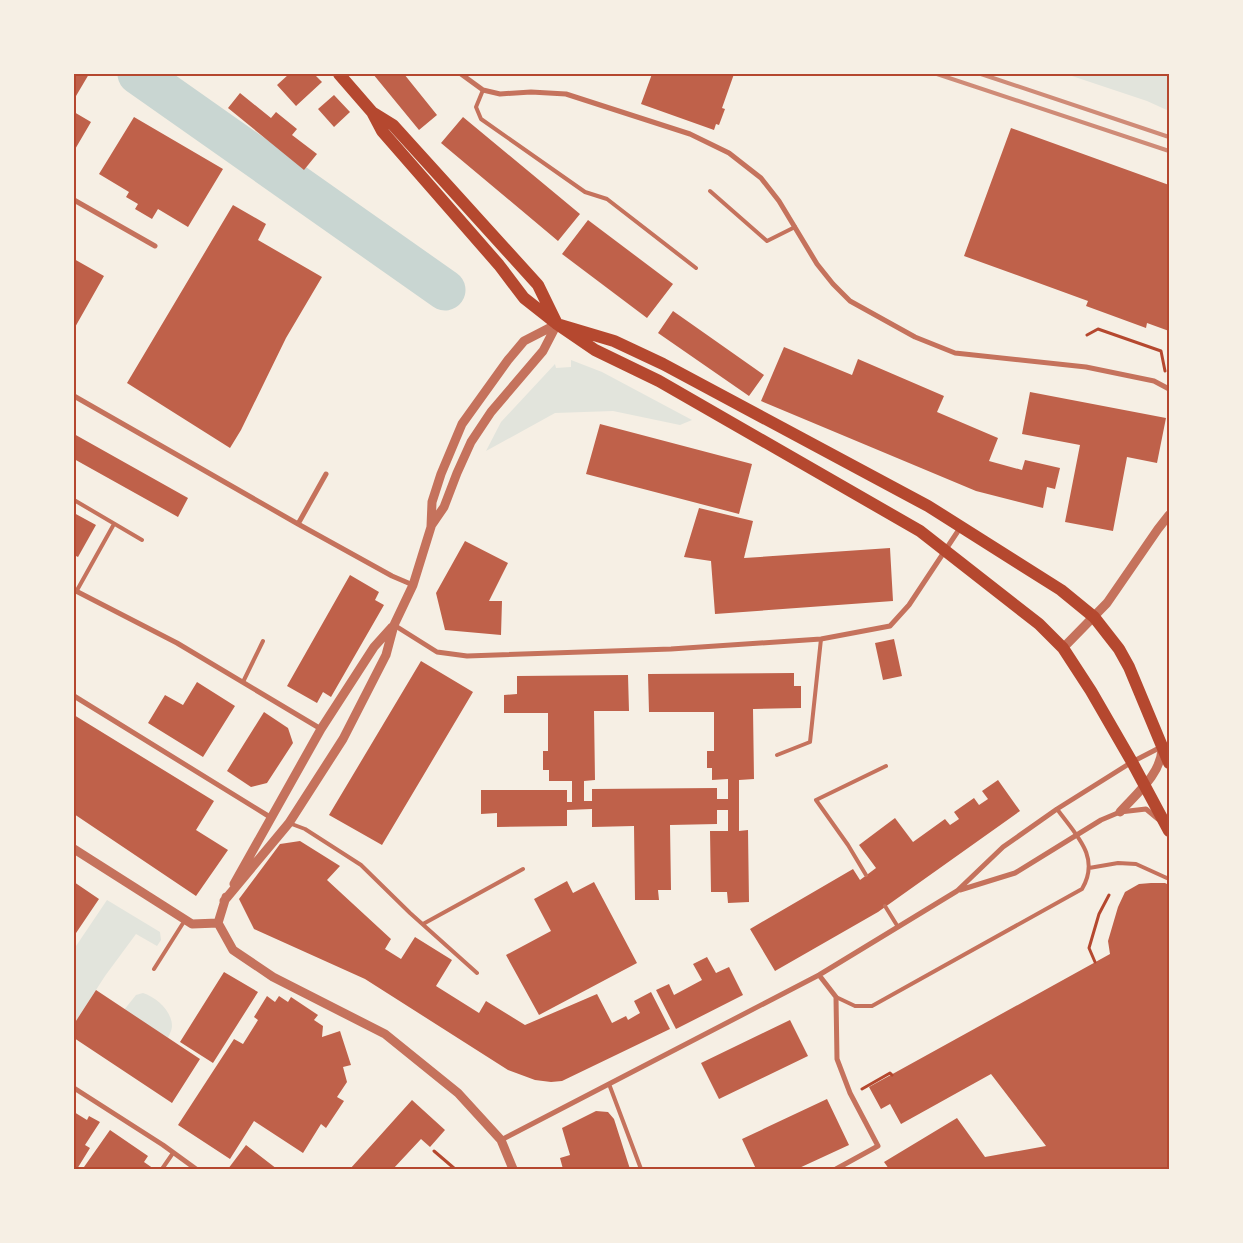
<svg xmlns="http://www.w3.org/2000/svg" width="1243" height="1243" font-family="Roboto,sans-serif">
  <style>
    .green { fill: #e2e4dc }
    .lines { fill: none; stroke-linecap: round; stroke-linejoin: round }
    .river { stroke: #c9d6d2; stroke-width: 41 }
    .building { fill: #bf614a }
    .path { stroke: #b5482f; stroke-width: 3 }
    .service { stroke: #c5725c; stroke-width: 4 }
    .minor { stroke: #c5725c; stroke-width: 5 }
    .tertiary { stroke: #c5725c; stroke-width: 9 }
    .primary { stroke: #b5482f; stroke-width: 12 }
    .rail { stroke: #cf8b77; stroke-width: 4 }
    .neatline { fill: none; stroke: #b5482f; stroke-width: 2 }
  </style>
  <rect width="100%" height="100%" fill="#f6efe4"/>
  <path class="green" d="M1066,74H1169V111L1147,101Z
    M571,360L602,372L692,420L680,425L613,411L555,413L486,451L501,422L555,364L556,368L571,367Z
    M107,900L160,932L161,940L157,946L136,934L105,976L74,1024V949Z
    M143,993C156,997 172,1011 172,1026C172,1030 169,1035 168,1038L124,1010L136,995Z"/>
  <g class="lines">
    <path class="river" d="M138,74L445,290"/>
  </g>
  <path class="building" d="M74,74H89L76,96L74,95Z
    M289,74H314L322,82L296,106L277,85Z
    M373,74H404L437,115L419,130Z
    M652,74H734L722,108L725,109L719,125L716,124L714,130L641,104Z
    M240,93L271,118L276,112L297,129L292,135L317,154L304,170L228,108Z
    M334,95L350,112L334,127L318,109Z
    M74,112L91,122L74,151Z
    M134,117L223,169L188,227L158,209L152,219L135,209L138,204L126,197L129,192L99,174Z
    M463,117L580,214L558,241L441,143Z
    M1011,128L1169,185V331L1147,323L1146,328L1086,306L1088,301L964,256Z
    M233,205L266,224L258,240L322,277L286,338L241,430L230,448L127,383Z
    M588,220L673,284L647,318L562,254Z
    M74,259L104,276L74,329Z
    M673,311L764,375L749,396L658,333Z
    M784,347L852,375L858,359L944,396L937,412L998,438L989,461L1022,470L1025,460L1060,468L1055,489L1047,487L1043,508L976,491L761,401Z
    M1030,392L1166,418L1157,463L1127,457L1113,531L1065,522L1080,445L1022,434Z
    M600,424L752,464L739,514L586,474Z
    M74,434L188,498L178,517L74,459Z
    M699,508L753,521L744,558L890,548L893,601L715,614L711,561L684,557Z
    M74,513L96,525L78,557L74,555Z
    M465,541L508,563L489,601H502L501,635L445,630L436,593Z
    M350,575L379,592L375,600L384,605L331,697L323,692L317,703L287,686Z
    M894,639L902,676L883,680L875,643Z
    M421,661L473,692L382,845L329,815Z
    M794,673V686H801V708L753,709L754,779L739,780V831L748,830L749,902L728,903L727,892H711L710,831H728V810H717V824L670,825L671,890H658L659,900H635L634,826L592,827V809L567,810V826L497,827V813L481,814V790H567V802H572V781H549V770H543V751H548V713H504V695L517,694V676L628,675L629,711H594L595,780L584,781V801H592V789L717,788V799H728V779L712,780V768H707V751H714V712H649L648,674Z
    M197,682L235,706L203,757L148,723L165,695L183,705Z
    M264,712L288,728L293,743L267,783L251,787L227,771Z
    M74,715L214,801L196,830L228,850L196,896L74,814Z
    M998,780L1020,811L878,912L775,971L750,929L853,869L860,880L876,868L859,845L895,818L913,842L945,819L950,825L959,819L954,812L974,798L979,805L988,799L982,791Z
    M300,841L340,866L327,880L391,939L385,949L401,959L415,937L452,960L436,986L479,1013L486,1001L525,1025L597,994L612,1023L626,1016L628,1020L640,1013L634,1001L651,992L670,1029L562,1081L551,1082L535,1080L508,1070L365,979L254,929L239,899L280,844Z
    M567,881L573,893L594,882L637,963L539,1015L506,955L551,931L534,899Z
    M74,882L99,899L74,936Z
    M1151,883H1165L1169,885V1169H889L884,1162L957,1118L985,1157L1046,1146L991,1074L901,1124L890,1104L881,1109L869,1087L1110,954L1108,941L1118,907L1125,892L1139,884Z
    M707,957L716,973L729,967L743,995L676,1029L656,990L669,984L674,995L702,980L693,964Z
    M224,972L258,992L213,1063L180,1042Z
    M96,990L200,1059L172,1103L74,1038V1024Z
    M267,996L275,1002L279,996L288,1002L291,997L318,1015L314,1020L323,1026L322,1037L340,1031L351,1065L343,1067L347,1082L337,1097L344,1101L326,1128L321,1124L303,1153L254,1121L230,1159L178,1125L234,1039L243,1044L258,1020L254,1017Z
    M790,1020L808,1056L719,1099L701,1063Z
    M827,1099L849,1145L797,1169H756L742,1139Z
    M412,1100L445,1130L430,1147L421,1139L393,1169H350Z
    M596,1111L608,1112L614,1119L630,1169H563L560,1158L570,1155L562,1128Z
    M74,1112L87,1120L89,1116L100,1122L85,1145L90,1148L77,1169H74Z
    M110,1130L148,1156L144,1162L154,1169H87L84,1167Z
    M246,1145L277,1169H228Z"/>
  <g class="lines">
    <path class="path" d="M1087,335L1098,329L1161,351L1165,371
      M1095,962L1089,948L1099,914L1109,895
      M862,1089L890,1073L892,1075
      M434,1151L455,1169"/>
    <path class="service" d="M483,90L476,107L481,119L585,192L607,199L696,268
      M710,191L767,241L795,227
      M74,500L142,540
      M76,592L114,524
      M243,682L263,641
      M777,755L810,742L821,639
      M289,823L305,829L361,865L410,913L477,973
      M1089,868L1118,863L1136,864L1169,879
      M866,875L848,845L816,800L886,766
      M885,906L898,927
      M423,924L523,869
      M154,969L185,920
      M836,997L855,1006H872L1082,889C1101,857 1076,835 1057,809
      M609,1084L641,1169
      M162,1169L173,1153"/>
    <path class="minor" d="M461,74L483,90L500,94L531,92L566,94L690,134L729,153L761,178L779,201L817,264L833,284L850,301L915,337L955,353L1086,367L1154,381L1169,389
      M74,200L155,246
      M74,396L298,524L392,576L413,585
      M298,524L326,474
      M74,590L177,643L321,729
      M394,625L437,652L467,656L671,649L821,639L890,626L909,605L960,528
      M74,696L270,817
      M960,890L1015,873L1101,820L1120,812L1146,809L1158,819
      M819,975L836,997L837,1059L850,1093L878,1146L836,1169
      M74,1088L163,1145L196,1169
      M501,1140L819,975L957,891L1003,847L1057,809L1132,762L1161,747"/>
    <path class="tertiary" d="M431,526L444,507L457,473L471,442L491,412L543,351L557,324
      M1063,648L1107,603L1158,529L1169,515
      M1120,812C1136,794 1161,774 1162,749
      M74,849L192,924L218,923L233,950L273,977L385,1034L458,1093L501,1140L513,1169
      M234,884L321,729L374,647L392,627
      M224,901L289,823L343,739L386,655L394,625L413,585L431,527L432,502L441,474L462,424L508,360L524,341L557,324
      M218,923L226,897"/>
    <path class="primary" d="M339,74L372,112L382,131L499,265L524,298L557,324L595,350L659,381L920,531L1039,624L1063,648L1091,691L1132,762L1169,831
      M372,112L393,125L538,285L557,324L614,341L663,364L928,506L1061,590L1094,617L1119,649L1129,667L1169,763"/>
    <path class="rail" d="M937,74L1169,151
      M981,74L1169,137"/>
  </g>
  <rect width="1243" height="1243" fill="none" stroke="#f6efe4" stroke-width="150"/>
  <rect x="75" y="75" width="1093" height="1093" class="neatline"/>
</svg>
